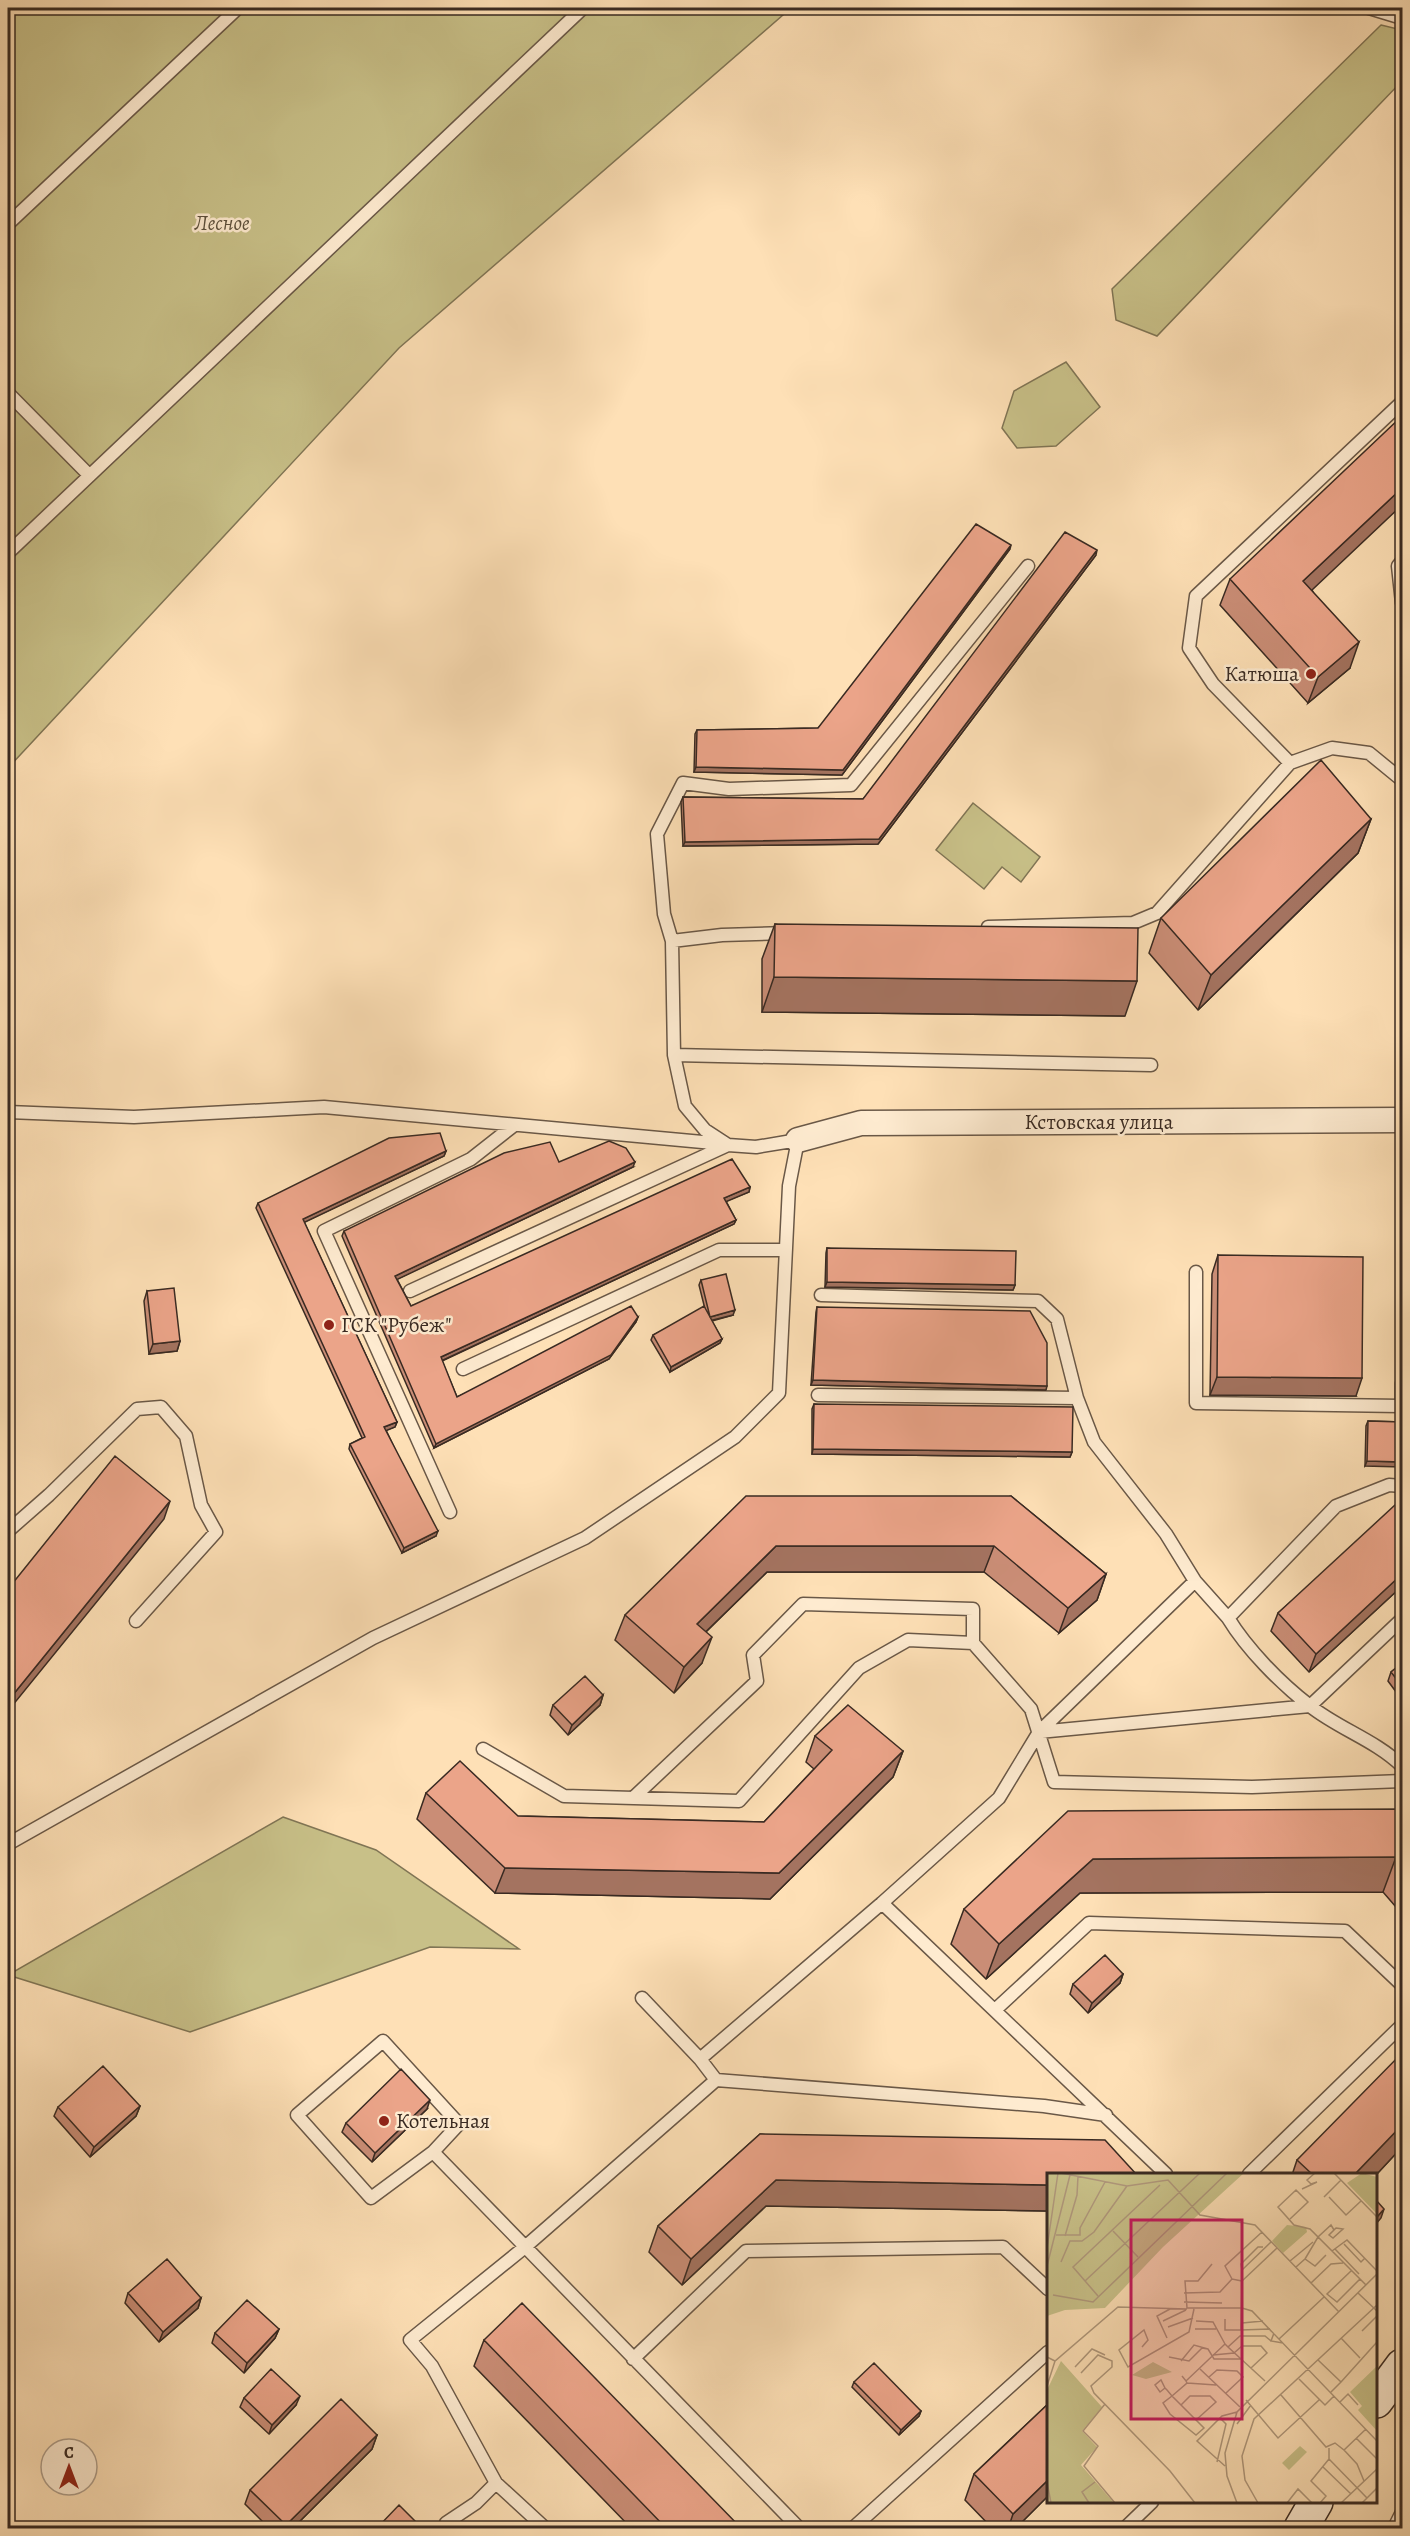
<svg xmlns="http://www.w3.org/2000/svg" width="1410" height="2536" font-family="Alegreya,serif">
  <style>
    .green { fill: #c8c088; stroke: #807555; stroke-width: 1.5 }
    .lines { fill: none; stroke-linecap: round; stroke-linejoin: round }
    .lane-casing { stroke: #6a5847; stroke-width: 15 }
    .street-casing { stroke: #6a5847; stroke-width: 27 }
    .secondary-casing { stroke: #392a22; stroke-width: 36 }
    .lane { stroke: #feebd0; stroke-width: 12 }
    .street { stroke: #feebd0; stroke-width: 24 }
    .secondary { stroke: #feebd0; stroke-width: 33 }
    .wall { fill: #ca8d76; stroke: #392a22; stroke-width: 1.5 }
    .shaded-wall { fill: #a47360; stroke: #392a22; stroke-width: 1.5 }
    .building { fill: #eba489; stroke: #392a22; stroke-width: 1.5 }
    .poi-dot { fill: #8f2418; stroke: #feebd0; stroke-width: 2 }
    .labels { text-anchor: middle; dominant-baseline: central; stroke-width: 5; stroke-linejoin: round; paint-order: stroke }
    .park-label { font-size: 21px; font-style: italic; fill: #5d503c; stroke: #feebd0 }
    .poi-label { font-size: 21px; fill: #392a22; stroke: #feebd0; text-anchor: start }
    .street-label { font-size: 21px; fill: #392a22; stroke: #feebd0 }
    .inset-road { fill: none; stroke: #af977b; stroke-width: 1.5 }
    .view { fill: #c2185b; fill-opacity: 0.15; stroke: #c2185b; stroke-width: 3 }
    .inset-edge { fill: none; stroke: #392a22; stroke-width: 3 }
  </style>
  <rect width="100%" height="100%" fill="#fee0b6"/>
  <filter id="stains"><feTurbulence type="fractalNoise" baseFrequency=".00333" numOctaves="4"/><feColorMatrix values="0 0 0 0 .2 0 0 0 0 .09 0 0 0 0 .02 0 0 0 .5 -.17"/></filter>
  <radialGradient id="worn" r=".72"><stop offset=".6" stop-color="#630" stop-opacity="0"/><stop offset="1" stop-color="#630" stop-opacity=".3"/></radialGradient>
  <path class="green" d="M8,8H791L399,348L8,768Z
    M1381,25L1402,30V81L1157,336L1116,320L1112,289Z
    M1066,362L1100,407L1056,446L1017,448L1002,428L1014,391Z
    M973,803L1040,857L1021,882L1002,867L984,889L936,850Z
    M283,1817L376,1850L519,1949L430,1947L190,2032L8,1975Z"/>
  <g class="lines">
    <g class="lane-casing">
      <path id="lane" d="M1369,8L1402,18
        M8,224L238,8
        M8,393L89,475
        M8,553L583,8
        M1402,561L1398,566L1402,603
        M1290,763L1213,684L1189,648L1196,596L1402,402
        M988,927L1133,923L1157,913L1290,763L1332,748L1369,753L1402,780
        M672,941L722,935L787,933
        M674,1055L1151,1065
        M8,1112L134,1117L324,1107L724,1144
        M1196,1272V1403L1400,1406
        M410,1291L728,1145
        M821,1295L1038,1301L1057,1319L1077,1398L1094,1442L1166,1534L1195,1581
        M463,1369L719,1250H786
        M1402,1383V1406
        M818,1395L1077,1398
        M1402,1486L1389,1485L1336,1506L1228,1618C1247,1649 1280,1683 1310,1706C1339,1729 1375,1740 1402,1766
        M450,1512L324,1231L471,1159L513,1126
        M8,1531L49,1495L137,1409L161,1407L186,1436L201,1505L216,1532L136,1621
        M1039,1732L1310,1706L1402,1619
        M483,1749L564,1796L739,1801L859,1668L908,1640L973,1643L1031,1709L1054,1782L1252,1787L1402,1781
        M633,1798L757,1681L753,1655L803,1604L973,1609V1643
        M8,1844L373,1638L585,1538L735,1437L779,1393L789,1186L798,1140L756,1147L728,1145L705,1130L685,1106L674,1055L672,941L664,914L657,834L683,783L729,789L851,785L1028,566
        M882,1903L1166,2174
        M642,1998L700,2059L882,1903L999,1798L1039,1732L1195,1581L1228,1618
        M995,2010L1089,1923L1345,1931L1402,1985
        M716,2080L1044,2106L1106,2115
        M433,2152L371,2198L297,2115L383,2041L459,2124L433,2152L799,2528
        M1249,2174L1402,2025
        M633,2359L746,2251L1003,2247L1048,2289
        M446,2523L476,2503L496,2483
        M545,2528L496,2483L432,2366L410,2340L525,2247L716,2080L700,2059
        M853,2528L1048,2352
        M1125,2528L1152,2502
        M1394,2528L1402,2512"/>
    </g>
    <g class="street-casing">
      <path id="street" d="M798,1140L861,1123L1402,1120"/>
    </g>
    <g class="secondary-casing">
      <path id="secondary" d="M1376,2401L1402,2366
        M1301,2528L1316,2502"/>
    </g>
    <use href="#lane" class="lane"/>
    <use href="#street" class="street"/>
    <use href="#secondary" class="secondary"/>
  </g>
  <path class="wall" d="M1010,549L842,775L694,772L695,734L697,730L818,728Z
    M1096,555L878,844L683,846L681,802L683,797L863,799Z
    M1230,579L1312,590L1350,668L1308,703L1220,605Z
    M1371,819L1358,853L1198,1010L1149,953L1161,918Z
    M775,924L1125,1016L762,1012V959Z
    M446,1151L444,1156L304,1222L397,1422L395,1427L386,1430L436,1536L402,1553L349,1449L350,1444L362,1438L256,1208L258,1203Z
    M559,1162L633,1167L397,1279L411,1306L750,1187L749,1192L726,1201L736,1220L734,1224L442,1361L457,1397L638,1317L636,1322L609,1359L434,1448L342,1236L344,1231Z
    M827,1248L1015,1285L1013,1290L825,1287L826,1253Z
    M1218,1255L1356,1396L1210,1395L1212,1274Z
    M701,1280L733,1315L712,1321L722,1339L720,1343L670,1372L651,1340L653,1335L705,1309L699,1285Z
    M147,1291L180,1341L177,1351L149,1354L144,1301Z
    M817,1307L1046,1390L811,1385L816,1312Z
    M814,1404L1072,1452L1070,1457L812,1454V1409Z
    M1368,1421L1402,1422L1365,1466L1366,1426Z
    M1011,1496L1106,1574L1097,1600L1059,1633L984,1572H767L706,1632L702,1663L674,1693L615,1640L625,1615Z
    M1402,1505V1587H1401L1309,1672L1271,1631L1278,1613Z
    M1402,1663V1700L1388,1681L1391,1672Z
    M603,1695L600,1705L568,1735L550,1715L553,1705Z
    M815,1736L903,1751L893,1777L770,1899L495,1893L417,1819L426,1793L518,1816L764,1822L814,1769L806,1762Z
    M1402,1809V1914L1383,1892L1080,1893L986,1979L951,1944L964,1909Z
    M1123,1974L1120,1983L1088,2013L1070,1994L1073,1984Z
    M140,2106L136,2116L90,2157L54,2116L58,2107Z
    M427,2109L372,2162L342,2132L346,2123Z
    M760,2134L1048,2175V2211L766,2206L682,2285L649,2252L658,2226Z
    M1402,2147L1376,2175H1292L1297,2160Z
    M128,2293L201,2298L198,2308L159,2342L125,2303Z
    M279,2329L275,2338L244,2373L212,2343L215,2333Z
    M484,2340L742,2529H632L474,2366Z
    M854,2382L921,2411L919,2416L899,2435L852,2387Z
    M244,2398L296,2405L269,2434L240,2407Z
    M1048,2404V2496L1015,2529H993L965,2500L974,2474Z
    M377,2435L372,2449L292,2529H270L245,2504L250,2490Z"/>
  <path class="shaded-wall" d="M1402,488V505L1294,607L1303,581Z
    M1011,545L1010,549L842,775L694,772L696,767L843,770Z
    M1097,550L1096,555L878,844L683,846L685,842L879,839Z
    M1359,642L1350,668L1308,703L1318,677Z
    M1371,819L1358,853L1198,1010L1211,975Z
    M774,977L1137,981L1125,1016L762,1012Z
    M446,1151L444,1156L301,1224L303,1219Z
    M635,1162L633,1167L394,1281L395,1276Z
    M750,1187L749,1192L723,1203L724,1198Z
    M736,1220L734,1224L439,1362L441,1357Z
    M827,1282L1015,1285L1013,1290L825,1287Z
    M735,1310L733,1315L709,1321L710,1317Z
    M638,1317L636,1322L609,1359L434,1448L436,1444Z
    M722,1339L720,1343L670,1372L671,1367Z
    M180,1341L177,1351L149,1354L153,1344Z
    M1217,1377L1362,1378L1356,1396L1210,1395Z
    M813,1380L1047,1386L1046,1390L811,1385Z
    M397,1422L395,1427L383,1432L384,1427Z
    M813,1449L1072,1452L1070,1457L812,1454Z
    M1367,1461L1402,1462V1467L1365,1466Z
    M170,1501L164,1519L8,1711V1701Z
    M438,1531L436,1536L402,1553L404,1548Z
    M776,1546H994L984,1572H767L687,1650L697,1624Z
    M1106,1574L1097,1600L1059,1633L1068,1608Z
    M1402,1574V1587H1401L1309,1672L1316,1654Z
    M712,1637L702,1663L674,1693L684,1667Z
    M603,1695L600,1705L568,1735L572,1725Z
    M903,1751L893,1777L770,1899L495,1893L505,1868L779,1873Z
    M1396,1857L1383,1892L1080,1893L986,1979L999,1944L1093,1859Z
    M1123,1974L1120,1983L1088,2013L1092,2003Z
    M430,2100L427,2109L372,2162L375,2153Z
    M140,2106L136,2116L90,2157L94,2147Z
    M1402,2125V2147L1376,2175H1354Z
    M776,2180L1048,2185V2211L766,2206L682,2285L691,2259Z
    M1384,2209L1381,2218L1376,2224V2218Z
    M201,2298L198,2308L159,2342L163,2332Z
    M279,2329L275,2338L244,2373L247,2363Z
    M300,2396L296,2405L269,2434L272,2425Z
    M921,2411L919,2416L899,2435L901,2430Z
    M377,2435L372,2449L292,2529H285L286,2525Z
    M1048,2480V2496L1015,2529H1008L1013,2514Z"/>
  <path class="building" d="M1402,416V488L1303,581L1359,642L1318,677L1230,579Z
    M976,524L1011,545L843,770L696,767L697,730L818,728Z
    M1065,532L1097,550L879,839L685,842L683,797L863,799Z
    M1321,760L1371,819L1211,975L1161,918Z
    M775,924L1138,928L1137,981L774,977Z
    M440,1133L446,1151L303,1219L397,1422L384,1427L438,1531L404,1548L350,1444L365,1437L258,1203L389,1138Z
    M609,1141L626,1148L635,1162L395,1276L411,1306L732,1159L750,1187L724,1198L736,1220L441,1357L457,1397L631,1306L638,1317L611,1355L436,1444L344,1231L504,1153L550,1142L559,1162Z
    M827,1248L1016,1251L1015,1285L827,1282Z
    M1218,1255L1363,1257L1362,1378L1217,1377Z
    M726,1274L735,1310L710,1317L701,1280Z
    M174,1288L180,1341L153,1344L147,1291Z
    M704,1306L722,1339L671,1367L653,1335Z
    M817,1307L1030,1311L1047,1343V1386L813,1380Z
    M814,1404L1073,1407L1072,1452L813,1449Z
    M1368,1421L1402,1422V1462L1367,1461Z
    M115,1456L170,1501L8,1701V1589Z
    M746,1496H1011L1106,1574L1068,1608L994,1546H776L697,1624L712,1637L684,1667L625,1615Z
    M1395,1505H1402V1574L1316,1654L1278,1613Z
    M1402,1663V1686L1391,1672Z
    M585,1676L603,1695L572,1725L553,1705Z
    M848,1705L903,1751L779,1873L505,1868L426,1793L460,1761L518,1816L764,1822L832,1750L815,1736Z
    M1402,1809V1865L1396,1857L1093,1859L999,1944L964,1909L1068,1811Z
    M1105,1955L1123,1974L1092,2003L1073,1984Z
    M1402,2053V2125L1354,2175H1313L1297,2160Z
    M103,2066L140,2106L94,2147L58,2107Z
    M401,2069L430,2100L375,2153L346,2123Z
    M760,2134L1105,2140L1137,2175H1048V2185L776,2180L691,2259L658,2226Z
    M1376,2200L1384,2209L1376,2218Z
    M167,2259L201,2298L163,2332L128,2293Z
    M247,2300L279,2329L247,2363L215,2333Z
    M522,2303L742,2529H667L484,2340Z
    M874,2363L921,2411L901,2430L854,2382Z
    M271,2369L300,2396L272,2425L244,2398Z
    M341,2399L377,2435L286,2525L250,2490Z
    M1048,2404V2480L1013,2514L974,2474Z
    M399,2505L423,2529H376Z"/>
  <g class="poi-dot">
    <circle cx="1311" cy="674" r="6"/>
    <circle cx="329" cy="1325" r="6"/>
    <circle cx="384" cy="2121" r="6"/>
  </g>
  <g class="labels">
    <g class="park-label">
      <text x="222" y="223">Лесное</text>
    </g>
    <g class="poi-label">
      <text x="1299" y="674" text-anchor="end">Катюша</text>
      <text x="341" y="1325">ГСК "Рубеж"</text>
      <text x="396" y="2121">Котельная</text>
    </g>
    <g class="street-label">
      <text x="1099" y="1122">Кстовская улица</text>
    </g>
  </g>
  <g transform="translate(1047 2173)">
    <rect width="330" height="330" fill="#fee0b6"/>
    <path d="M0,0H197L116,74L58,135L18,137L0,143ZM315,0L330,4V41L300,10ZM240,52L259,54L260,59L236,80L225,68ZM14,188L55,234L35,258L50,274L34,292L67,330H0V217ZM106,189L125,199L99,206L85,202ZM330,193V258L311,237L315,233L303,219ZM253,273L260,279L242,297L235,290Z" fill="#c8c088"/>
    <path class="inset-road" d="M14,0L80,13L121,7L153,42L208,52L292,139M287,0L330,44M255,16L270,9L264,11L260,7L268,0M277,24L294,7M282,24L299,42L314,28M243,46L261,29L249,17L231,34L247,52L263,56L319,112M289,55L296,56L286,65L282,62ZM66,58L91,84M9,62H33V55L58,9M18,63L30,22L31,3M297,71L314,89L318,85M0,75L11,0M288,76L312,101M285,78L300,67L330,98M258,86L271,64L284,52L287,57M243,88L266,69M14,89L23,68H35L47,59L80,13M165,91L151,108H138L140,135H195L205,138L330,268M0,93L23,2M249,94L258,86L268,93L279,82M195,97L194,91L211,74H216M304,98L280,121L290,129L313,106M185,106L178,93L215,59M38,108L153,0M264,110L284,91L296,90M137,120L173,119L185,106L195,108V97L224,69M311,120L330,138M6,122L46,129L180,0M51,123L26,94L113,12M137,129L175,130M178,146V157H194M116,148L139,137M149,148L166,149L178,171M195,150L216,148M121,154L146,145M148,156H169M223,156L194,157L195,108L230,75M315,158L330,143M227,160L224,168L236,170M120,165L110,143L123,136M294,165L313,185M232,166L277,124M95,174L101,167L97,157L72,177L81,194L142,159L147,136M166,182L187,180L195,173H214L220,180L204,195M0,184L8,188L71,134L140,136M122,184L142,188L155,175L161,176L167,186H195M271,187L294,209L284,219M134,188L147,172L161,176M28,194L45,176L58,182M153,196L193,234M34,200L51,182L65,188V194L44,213L47,220L123,298L148,330M135,203L139,208L178,171L181,174M162,204L170,197L190,198L196,204L179,220M252,206L278,232L287,223M218,208L181,174L193,163H218L224,168M294,209L330,169M140,210L169,212M0,213L8,188M118,215L113,219L108,212L114,207L118,215L120,217L125,223L157,255L149,262L123,241L116,230L125,223L140,210L139,208M234,222L279,274L288,270L297,277L319,256M199,227L231,265L272,227M293,229L301,221L311,232M58,231L36,258L51,273L37,293L68,330M134,232L143,223H163L169,229L149,247M190,251L204,232M309,265L330,286M297,277L310,291L317,308M282,286L320,325M170,289L179,251L173,245M178,293L150,268L175,243L190,239M276,294L304,321M0,309L4,330M42,330L35,319L48,309M190,330L180,303L178,280L190,239L330,101M211,330L198,307L195,283L207,246L330,132M240,330L251,316L265,330M273,330L279,323L264,308L282,286V275M294,330L330,296M315,330L330,315"/>
    <path class="view" d="M84,47H195V246H84Z"/>
    <rect width="330" height="330" class="inset-edge"/>
  </g>
  <rect width="1410" height="2536" fill="none" stroke="#fee0b6" stroke-width="30"/>
  <rect x="9" y="9" width="1392" height="2518" fill="none" stroke="#392a22" stroke-width="3"/>
  <rect x="15" y="15" width="1380" height="2506" fill="none" stroke="#392a22" stroke-width="1.5"/>
  <g transform="translate(69 2467)"><circle r="28" fill="#feebd0" stroke="#af9e8a" stroke-width="1.5"/>
  <path d="M0-4.5L10 22L0 15L-10 22Z" fill="#8f2418"/>
  <text y="-9" font-size="16" font-weight="bold" text-anchor="middle" fill="#392a22">С</text>
  </g>
  <rect width="100%" height="100%" filter="url(#stains)"/>
  <rect width="100%" height="100%" fill="url(#worn)"/>
</svg>
